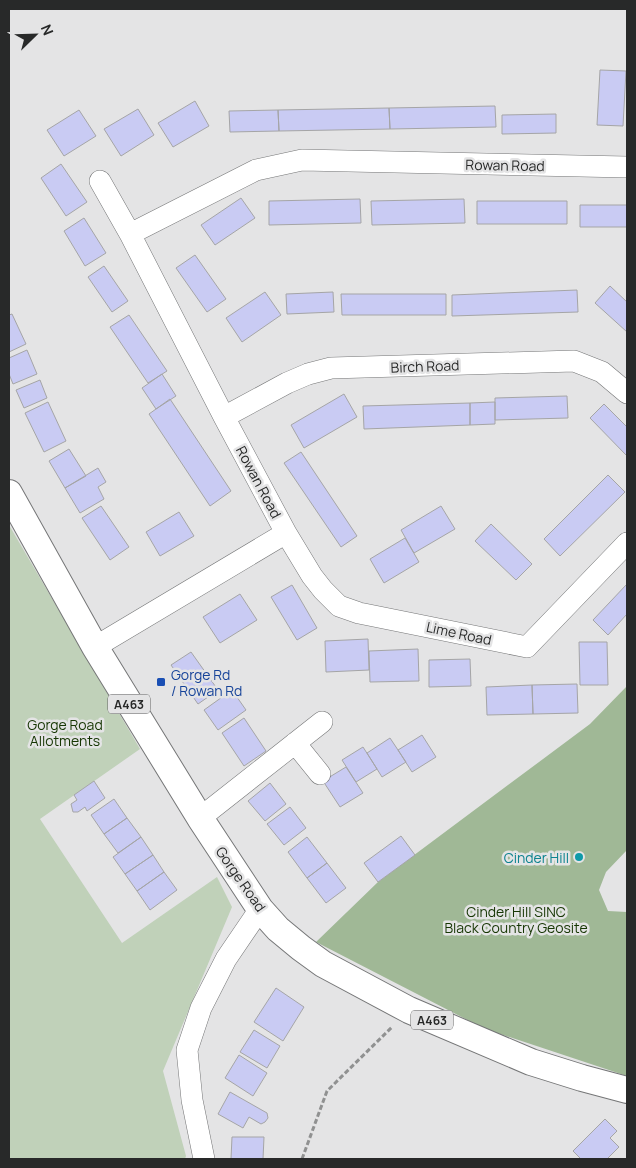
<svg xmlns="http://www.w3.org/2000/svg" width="636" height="1168" font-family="Manrope,sans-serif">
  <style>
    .green { fill: #c0d1b9 }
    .forest { fill: #a0b896 }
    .building { fill: #c9cbf3; stroke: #a5a5a6 }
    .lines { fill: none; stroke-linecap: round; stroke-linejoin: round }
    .minor-casing { stroke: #757677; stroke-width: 22 }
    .major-casing { stroke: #757677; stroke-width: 28 }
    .path { stroke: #909191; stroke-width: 3; stroke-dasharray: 5 2.5; stroke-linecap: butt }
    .minor { stroke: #fff; stroke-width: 21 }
    .major { stroke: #fff; stroke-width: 26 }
    .transit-dot { fill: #1a4fb4; stroke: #e4e4e5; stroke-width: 2 }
    .culture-dot { fill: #0f9aa8; stroke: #e4e4e5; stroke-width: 2 }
    .labels { text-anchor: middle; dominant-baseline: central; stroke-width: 5; stroke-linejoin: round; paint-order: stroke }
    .shield { fill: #e4e4e5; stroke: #606161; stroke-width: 1 }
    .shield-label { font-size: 12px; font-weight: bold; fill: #282929 }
    .street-label { font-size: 14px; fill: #282929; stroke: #e4e4e5 }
    .transit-label { font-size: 14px; fill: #164399; stroke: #e4e4e5; text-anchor: start }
    .park-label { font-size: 14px; fill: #163603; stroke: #e4e4e5 }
    .culture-label { font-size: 14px; fill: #0d838f; stroke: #e4e4e5; text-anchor: end }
  </style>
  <rect width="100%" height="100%" fill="#e4e4e5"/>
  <path class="green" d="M9,525L140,749L40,819L122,943L217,877L232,907L163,1071L186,1156L185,1159H9Z"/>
  <path class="forest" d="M627,686V850L606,872L599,890L608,911L627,912V1076L485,1029L316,942L378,882L590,724Z"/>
  <path class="building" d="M600,70L626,71L623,126L597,125Z
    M195,101L209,126L173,147L158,123Z
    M495,106L496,127L390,129L389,108Z
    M389,108L390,129L279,131L278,110Z
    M138,109L154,135L121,156L104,129Z
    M79,110L96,136L64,156L47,130Z
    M278,110L279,131L230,132L229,111Z
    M556,114V133L502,134V115Z
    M61,164L87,202L66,216L41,178Z
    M241,198L255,218L215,245L201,225Z
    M360,199L361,223L269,225V201Z
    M464,199L465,223L372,225L371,201Z
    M477,201H567V224H477Z
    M580,205H627V227H580Z
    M84,218L106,253L85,266L64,231Z
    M195,255L226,299L207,312L176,268Z
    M104,266L128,301L112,312L88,277Z
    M610,286L627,302V332L595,303Z
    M577,290L578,312L452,316V295Z
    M265,292L281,315L242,342L226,318Z
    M333,292L334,312L287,314L286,294Z
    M341,294H446V315H342Z
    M12,314L26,344L9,352V315Z
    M129,315L167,371L148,383L110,327Z
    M27,350L37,374L13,384L9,374V358Z
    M162,374L176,396L156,409L142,388Z
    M40,380L47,398L24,408L16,390Z
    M344,394L357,417L304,448L291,425Z
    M567,396L568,418L495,420V398Z
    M170,399L231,491L210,506L149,414Z
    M48,402L66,441L44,452L25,413Z
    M495,402V424L470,425V403Z
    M470,403V425L364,429L363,406Z
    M604,404L627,427V454L626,455L590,418Z
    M69,449L86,476L65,488L49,461Z
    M301,452L357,536L341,547L284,463Z
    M98,468L106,482L98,487L104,499L80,513L65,488Z
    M608,475L625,492L560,556L544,539Z
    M101,506L129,547L110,560L82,518Z
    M441,506L455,529L414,553L401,530Z
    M179,512L194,536L160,556L146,532Z
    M491,524L532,564L516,580L475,541Z
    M405,538L419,562L384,583L370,559Z
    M627,584V614L608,635L593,620Z
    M292,585L317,628L297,640L271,597Z
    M240,594L257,620L220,643L203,617Z
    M368,639L369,670L326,672L325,641Z
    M579,642H607L608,685H580Z
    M418,649L419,681L370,682L369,651Z
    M191,652L218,690L198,704L171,665Z
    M470,659L471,686L429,687V660Z
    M577,684L578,713L533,714L532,685Z
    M532,685L533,714L487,715L486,687Z
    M232,690L246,710L218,730L204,710Z
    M244,718L266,751L244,766L222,733Z
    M422,735L436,757L412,772L398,750Z
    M390,738L406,762L382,777L367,753Z
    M363,747L377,769L356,782L342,760Z
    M346,767L363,793L340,807L323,781Z
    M94,781L105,798L87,811L85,807L78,812H73L71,804L77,800L74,795Z
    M270,783L286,804L265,821L248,801Z
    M114,799L127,818L104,834L91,815Z
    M290,807L306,828L284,845L267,824Z
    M127,818L141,837L118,853L104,834Z
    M401,836L415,855L378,882L364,863Z
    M141,837L153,855L125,874L113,857Z
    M307,837L327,863L307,878L288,852Z
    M153,855L164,872L137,891L125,874Z
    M327,863L346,888L326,903L307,878Z
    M164,872L177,890L150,910L137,891Z
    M276,988L304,1007L283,1041L254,1022Z
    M254,1030L280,1046L267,1068L240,1052Z
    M239,1055L267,1073L253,1096L225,1078Z
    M230,1092L267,1113L268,1118L265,1122L261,1124L249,1117L243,1128L218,1114Z
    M605,1119L617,1131L610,1138L619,1147L607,1159H581L573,1151Z
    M232,1137H264L263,1159H231Z"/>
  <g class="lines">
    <g class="minor-casing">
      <path id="minor" d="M100,181L130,234L224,417L286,533L312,576L323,590L339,606L359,613L527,647L627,543
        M130,234L256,170L302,160L627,167
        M224,417L287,383L308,374L331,368L574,361L602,372L627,393
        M95,647L286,533
        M295,743L320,774
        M200,818L322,722
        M204,1159L192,1100L187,1050L201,1008L226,959L260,909"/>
    </g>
    <g class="major-casing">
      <path id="major" d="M9,493L95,647L200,818L260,909L278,929L301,948L323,964L409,1010L531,1062L582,1078L627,1090"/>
    </g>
    <path class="path" d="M302,1159L327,1091L392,1027"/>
    <use href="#minor" class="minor"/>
    <use href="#major" class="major"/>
  </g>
  <rect class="transit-dot" x="156" y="677" width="10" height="10" rx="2.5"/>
  <circle class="culture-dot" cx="579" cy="857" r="5"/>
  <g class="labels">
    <g class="shield">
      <rect x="108" y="694.5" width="42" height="19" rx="4"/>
      <rect x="411" y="1010.5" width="42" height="19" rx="4"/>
    </g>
    <g class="shield-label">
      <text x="129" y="704">A463</text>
      <text x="432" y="1020">A463</text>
    </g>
    <g class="street-label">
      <text transform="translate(505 165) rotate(1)">Rowan Road</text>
      <text transform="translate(425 366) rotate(-2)">Birch Road</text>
      <text transform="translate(259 482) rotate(62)">Rowan Road</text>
      <text transform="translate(459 633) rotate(12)">Lime Road</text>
      <text transform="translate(241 879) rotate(55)">Gorge Road</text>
    </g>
    <g class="transit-label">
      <text x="171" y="674">Gorge Rd<tspan x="171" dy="16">/ Rowan Rd</tspan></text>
    </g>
    <g class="park-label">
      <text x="65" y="724">Gorge Road<tspan x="65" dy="16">Allotments</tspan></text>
      <text x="516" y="911">Cinder Hill SINC<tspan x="516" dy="16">Black Country Geosite</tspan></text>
    </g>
    <g class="culture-label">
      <text x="569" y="857">Cinder Hill</text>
    </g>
  </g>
  <rect width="636" height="1168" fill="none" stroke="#282929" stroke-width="20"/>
  <g transform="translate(35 35) rotate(67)" stroke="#e4e4e5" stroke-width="4" paint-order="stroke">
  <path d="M0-4L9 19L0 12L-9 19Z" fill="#282929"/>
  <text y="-8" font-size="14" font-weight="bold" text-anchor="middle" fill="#282929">N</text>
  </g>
</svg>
